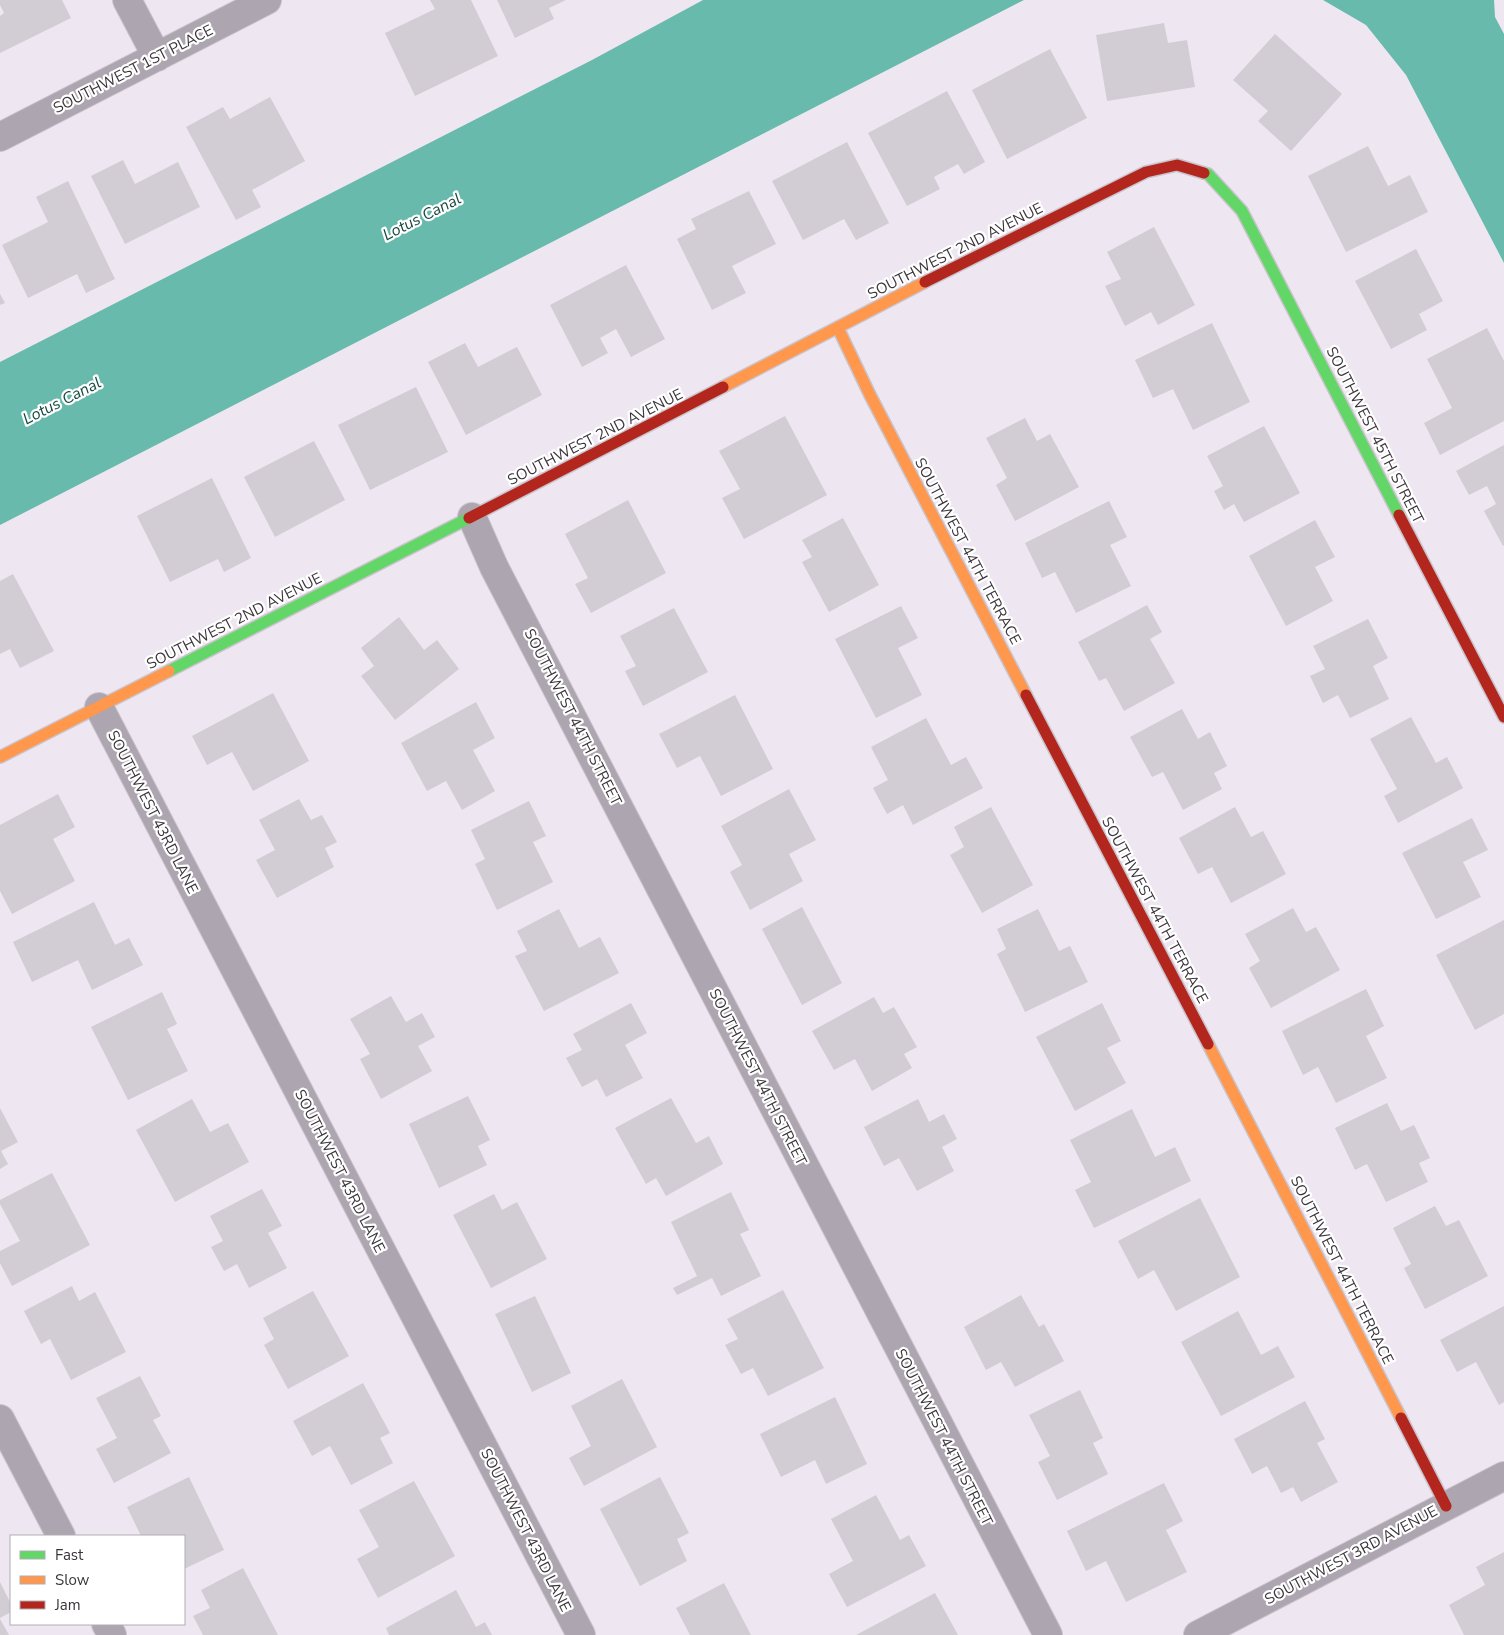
<svg xmlns="http://www.w3.org/2000/svg" width="1504" height="1635" font-family="'Nunito Sans',sans-serif">
  <style>
    .water { fill: #67baac }
    .building { fill: #d2cdd4 }
    .lines { fill: none; stroke-linecap: round; stroke-linejoin: round }
    .street-casing { stroke: #c9c3cb; stroke-width: 30 }
    .fast-casing { stroke: #c9c3cb; stroke-width: 14 }
    .slow-casing { stroke: #c9c3cb; stroke-width: 14 }
    .jam-casing { stroke: #c9c3cb; stroke-width: 14 }
    .street { stroke: #ada5af; stroke-width: 28 }
    .fast { stroke: #63d668; stroke-width: 11 }
    .slow { stroke: #ff974d; stroke-width: 11 }
    .jam { stroke: #b3261e; stroke-width: 11 }
    .labels { text-anchor: middle; dominant-baseline: central; stroke-width: 4.5; stroke-linejoin: round; paint-order: stroke }
    .street-label { font-size: 15px; fill: #3a353b; stroke: #fff }
    .water-label { font-size: 16px; font-style: italic; fill: #184a3f; stroke: #fff }
  </style>
  <rect width="100%" height="100%" fill="#eee6f0"/>
  <path class="water" d="M703,0H1024L0,525V362L592,60Z
    M1323,0H1494L1495,17L1504,34V263L1406,75L1366,25Z"/>
  <path class="building" d="M0,0H62L71,18L0,53V16L4,13L0,5Z
    M430,0H471L498,56L415,96L385,33L435,9Z
    M497,0H566L549,8L554,19L515,38Z
    M1164,23L1168,43L1187,40L1195,87L1107,101L1096,35Z
    M1275,34L1342,94L1291,151L1258,121L1268,111L1233,80Z
    M1050,49L1087,118L1007,159L972,90Z
    M947,91L985,162L964,174L958,164L934,177L940,189L907,206L868,133Z
    M270,97L305,161L252,190L261,207L236,220L186,127L223,107L230,119Z
    M847,142L889,223L856,240L844,219L803,240L772,181Z
    M1368,146L1388,186L1410,175L1428,212L1346,252L1308,176Z
    M123,160L135,184L178,162L200,207L125,244L91,176Z
    M68,181L115,279L86,293L77,274L28,298L2,245L48,222L36,197Z
    M749,191L776,244L732,266L746,293L712,310L677,239L696,229L691,219Z
    M1154,227L1195,305L1158,325L1151,312L1125,326L1105,286L1121,279L1107,252Z
    M1416,249L1443,301L1419,314L1427,330L1391,349L1355,281Z
    M626,265L665,339L631,357L616,329L600,338L608,353L582,367L550,305Z
    M0,294L5,303L0,305Z
    M1212,323L1250,402L1193,430L1173,389L1153,398L1135,360Z
    M1487,328L1504,361V421L1440,455L1424,423L1452,408L1427,359Z
    M465,343L478,367L517,347L542,395L466,435L428,362Z
    M416,387L448,452L370,490L338,425Z
    M785,416L827,495L744,539L722,498L740,489L719,451Z
    M1025,418L1037,441L1050,434L1079,487L1015,521L996,485L1007,478L986,438Z
    M1264,426L1300,493L1244,522L1234,504L1224,510L1214,491L1223,486L1207,456Z
    M314,441L345,500L275,537L244,477Z
    M1504,445V545L1503,546L1484,511L1496,504L1487,486L1469,495L1456,471Z
    M212,478L251,558L224,572L218,559L170,582L137,516Z
    M628,500L666,573L591,613L575,584L588,578L565,534Z
    M1109,501L1127,537L1110,545L1131,586L1076,613L1055,572L1042,578L1025,543Z
    M843,518L879,585L829,612L802,562L812,557L802,540Z
    M1315,520L1335,557L1315,567L1333,601L1286,626L1249,556Z
    M13,574L54,651L20,668L10,649L0,654V581Z
    M1147,605L1162,632L1150,639L1175,683L1124,711L1106,678L1099,681L1078,642Z
    M901,606L918,638L898,648L922,695L876,718L835,639Z
    M674,608L708,672L643,706L625,671L636,666L620,636Z
    M399,617L424,650L437,640L459,669L395,720L361,676L374,666L361,648Z
    M1368,619L1388,658L1373,666L1389,699L1350,718L1338,695L1323,703L1310,676L1325,669L1313,646Z
    M273,693L309,761L253,791L232,752L207,765L192,736Z
    M735,695L773,769L721,796L700,756L677,768L659,734Z
    M476,702L495,738L473,750L495,791L462,810L446,781L427,791L401,743Z
    M1182,709L1198,739L1210,732L1227,766L1214,773L1222,789L1183,810L1163,772L1152,777L1130,737Z
    M1411,717L1436,763L1447,757L1463,788L1398,823L1384,796L1397,789L1370,739Z
    M926,718L951,765L966,757L983,788L913,825L903,805L887,814L873,788L888,780L871,747Z
    M789,789L816,840L789,854L803,881L750,910L730,872L742,865L721,826Z
    M58,794L75,827L53,839L75,881L12,914L0,891V825Z
    M299,799L311,820L322,815L337,842L325,848L334,867L277,898L256,860L275,850L259,820Z
    M529,801L546,836L533,842L553,882L497,910L475,864L485,859L471,830Z
    M991,807L1033,885L982,913L950,855L964,847L954,827Z
    M1235,807L1251,837L1263,831L1286,874L1231,903L1212,867L1198,874L1179,838Z
    M1472,818L1488,850L1463,862L1481,897L1436,919L1402,853Z
    M94,902L115,945L129,938L143,965L92,990L78,960L32,982L13,942Z
    M802,907L842,983L802,1005L762,929Z
    M1293,908L1306,932L1316,927L1340,970L1271,1008L1249,968L1260,961L1245,934Z
    M559,909L579,948L600,937L619,973L544,1011L515,956L527,951L517,931Z
    M1038,909L1059,951L1070,946L1088,982L1025,1012L997,954L1006,949L997,929Z
    M1504,920V1014L1475,1030L1436,955Z
    M1366,989L1384,1026L1366,1036L1387,1078L1336,1103L1318,1067L1303,1075L1282,1031Z
    M162,992L177,1024L167,1029L188,1071L128,1100L91,1027Z
    M391,996L406,1022L422,1013L435,1037L418,1046L432,1071L381,1099L360,1059L370,1054L350,1019Z
    M874,997L883,1013L894,1007L917,1047L904,1054L912,1068L872,1091L855,1059L834,1070L812,1031Z
    M631,1003L647,1033L625,1045L643,1078L606,1097L597,1079L582,1087L566,1058L582,1050L573,1034Z
    M1102,1003L1121,1041L1107,1048L1126,1083L1075,1111L1036,1037Z
    M468,1096L490,1140L478,1146L487,1165L439,1188L409,1124Z
    M671,1098L696,1143L709,1136L723,1164L666,1196L656,1178L646,1184L615,1128Z
    M192,1099L210,1132L228,1123L249,1162L175,1202L136,1130Z
    M918,1099L929,1122L944,1114L957,1139L942,1147L954,1171L917,1191L899,1158L884,1166L864,1127Z
    M1387,1103L1401,1131L1414,1125L1430,1158L1419,1163L1428,1182L1386,1202L1367,1164L1355,1170L1335,1128Z
    M0,1108L18,1142L1,1151L8,1164L0,1169Z
    M1132,1109L1155,1157L1175,1147L1191,1181L1094,1228L1075,1190L1091,1182L1070,1140Z
    M52,1173L90,1245L12,1286L0,1263V1251L20,1241L0,1204V1200Z
    M262,1189L282,1226L268,1233L287,1268L249,1288L237,1264L224,1271L211,1247L223,1241L210,1216Z
    M731,1192L749,1230L740,1234L761,1276L721,1296L712,1278L677,1295L673,1288L697,1276L671,1222Z
    M494,1194L502,1210L517,1202L547,1259L491,1288L453,1215Z
    M1200,1198L1240,1277L1176,1311L1154,1270L1138,1279L1118,1241Z
    M1435,1206L1446,1226L1459,1220L1488,1276L1425,1309L1404,1268L1411,1264L1393,1228Z
    M72,1286L79,1301L95,1292L126,1352L71,1380L50,1339L41,1344L24,1311Z
    M783,1290L824,1368L768,1396L753,1368L741,1374L725,1345L738,1339L727,1319Z
    M313,1291L349,1356L288,1389L264,1345L274,1339L263,1318Z
    M1021,1295L1039,1327L1044,1324L1064,1361L1015,1387L1001,1362L986,1370L964,1327Z
    M535,1296L571,1373L532,1392L495,1314Z
    M1504,1306V1402L1499,1405L1476,1362L1457,1372L1440,1340Z
    M1238,1311L1261,1355L1278,1346L1295,1377L1221,1416L1181,1342Z
    M140,1376L161,1416L153,1420L171,1453L114,1483L96,1449L117,1438L96,1398Z
    M622,1379L657,1447L584,1486L569,1458L591,1446L571,1406Z
    M363,1383L390,1433L380,1438L393,1463L351,1485L330,1446L312,1456L293,1421Z
    M1080,1390L1103,1438L1093,1443L1108,1474L1057,1500L1038,1462L1050,1456L1029,1415Z
    M835,1397L867,1464L826,1484L815,1460L781,1477L760,1434Z
    M1305,1401L1325,1439L1317,1443L1338,1482L1301,1502L1293,1487L1281,1493L1267,1466L1252,1474L1234,1439Z
    M189,1477L224,1550L184,1569V1536H141L127,1507Z
    M660,1477L689,1533L677,1539L687,1561L640,1586L600,1509Z
    M414,1481L455,1556L378,1598L357,1559L379,1547L359,1510Z
    M1164,1483L1183,1521L1166,1530L1187,1572L1126,1602L1106,1561L1086,1571L1067,1531Z
    M876,1495L900,1540L909,1535L926,1566L847,1607L829,1574L853,1561L831,1519Z
    M1504,1552V1635H1464L1449,1605L1485,1585L1476,1567Z
    M243,1568L278,1635H203L193,1616L210,1608L201,1590Z
    M0,1582L11,1604V1612L0,1618Z
    M724,1583L751,1635H690L676,1608Z
    M456,1590L476,1627L485,1622L492,1635H389L386,1628Z
    M935,1593L958,1635H856Z
    M0,1619L9,1635H0Z"/>
  <g class="lines">
    <g class="street-casing">
      <path id="street" d="M127,0L157,57
        M0,137L267,0
        M472,517L494,567L1048,1635
        M99,707L581,1635
        M0,1419L61,1536
        M106,1624L112,1635
        M1198,1635L1504,1476"/>
    </g>
    <g class="fast-casing">
      <path id="fast" d="M1204,173L1208,174L1242,211L1399,515
        M169,671L469,518"/>
    </g>
    <g class="slow-casing">
      <path id="slow" d="M838,328L870,395L1026,695
        M723,387L925,282
        M0,757L169,671
        M1208,1044L1401,1418"/>
    </g>
    <g class="jam-casing">
      <path id="jam" d="M925,282L1146,172L1177,165L1204,173
        M1399,515L1504,717
        M469,518L723,387
        M1026,695L1208,1044
        M1401,1418L1446,1506"/>
    </g>
    <use href="#street" class="street"/>
    <use href="#fast" class="fast"/>
    <use href="#slow" class="slow"/>
    <use href="#jam" class="jam"/>
  </g>
  <g class="labels">
    <g class="street-label">
      <text transform="translate(133 69) rotate(-27)">SOUTHWEST 1ST PLACE</text>
      <text transform="translate(955 251) rotate(-27)">SOUTHWEST 2ND AVENUE</text>
      <text transform="translate(1375 435) rotate(63)">SOUTHWEST 45TH STREET</text>
      <text transform="translate(595 437) rotate(-27)">SOUTHWEST 2ND AVENUE</text>
      <text transform="translate(968 551) rotate(62)">SOUTHWEST 44TH TERRACE</text>
      <text transform="translate(234 621) rotate(-27)">SOUTHWEST 2ND AVENUE</text>
      <text transform="translate(573 717) rotate(63)">SOUTHWEST 44TH STREET</text>
      <text transform="translate(153 812) rotate(63)">SOUTHWEST 43RD LANE</text>
      <text transform="translate(1155 910) rotate(62)">SOUTHWEST 44TH TERRACE</text>
      <text transform="translate(758 1077) rotate(63)">SOUTHWEST 44TH STREET</text>
      <text transform="translate(340 1171) rotate(63)">SOUTHWEST 43RD LANE</text>
      <text transform="translate(1342 1270) rotate(63)">SOUTHWEST 44TH TERRACE</text>
      <text transform="translate(944 1437) rotate(63)">SOUTHWEST 44TH STREET</text>
      <text transform="translate(526 1530) rotate(63)">SOUTHWEST 43RD LANE</text>
      <text transform="translate(1351 1555) rotate(-28)">SOUTHWEST 3RD AVENUE</text>
    </g>
    <g class="water-label">
      <text transform="translate(422 217) rotate(-27)">Lotus Canal</text>
      <text transform="translate(62 401) rotate(-27)">Lotus Canal</text>
    </g>
  </g>
  <rect x="10" y="1535" width="175" height="90" fill="#ffffff" stroke="#b0aeb1"/>
  <rect x="20" y="1551" width="25" height="8" fill="#63d668" stroke="#b0aeb1"/>
  <text x="55" y="1560" font-size="15" fill="#3a353b">Fast</text>
  <rect x="20" y="1576" width="25" height="8" fill="#ff974d" stroke="#b0aeb1"/>
  <text x="55" y="1585" font-size="15" fill="#3a353b">Slow</text>
  <rect x="20" y="1601" width="25" height="8" fill="#b3261e" stroke="#b0aeb1"/>
  <text x="55" y="1610" font-size="15" fill="#3a353b">Jam</text>
</svg>
